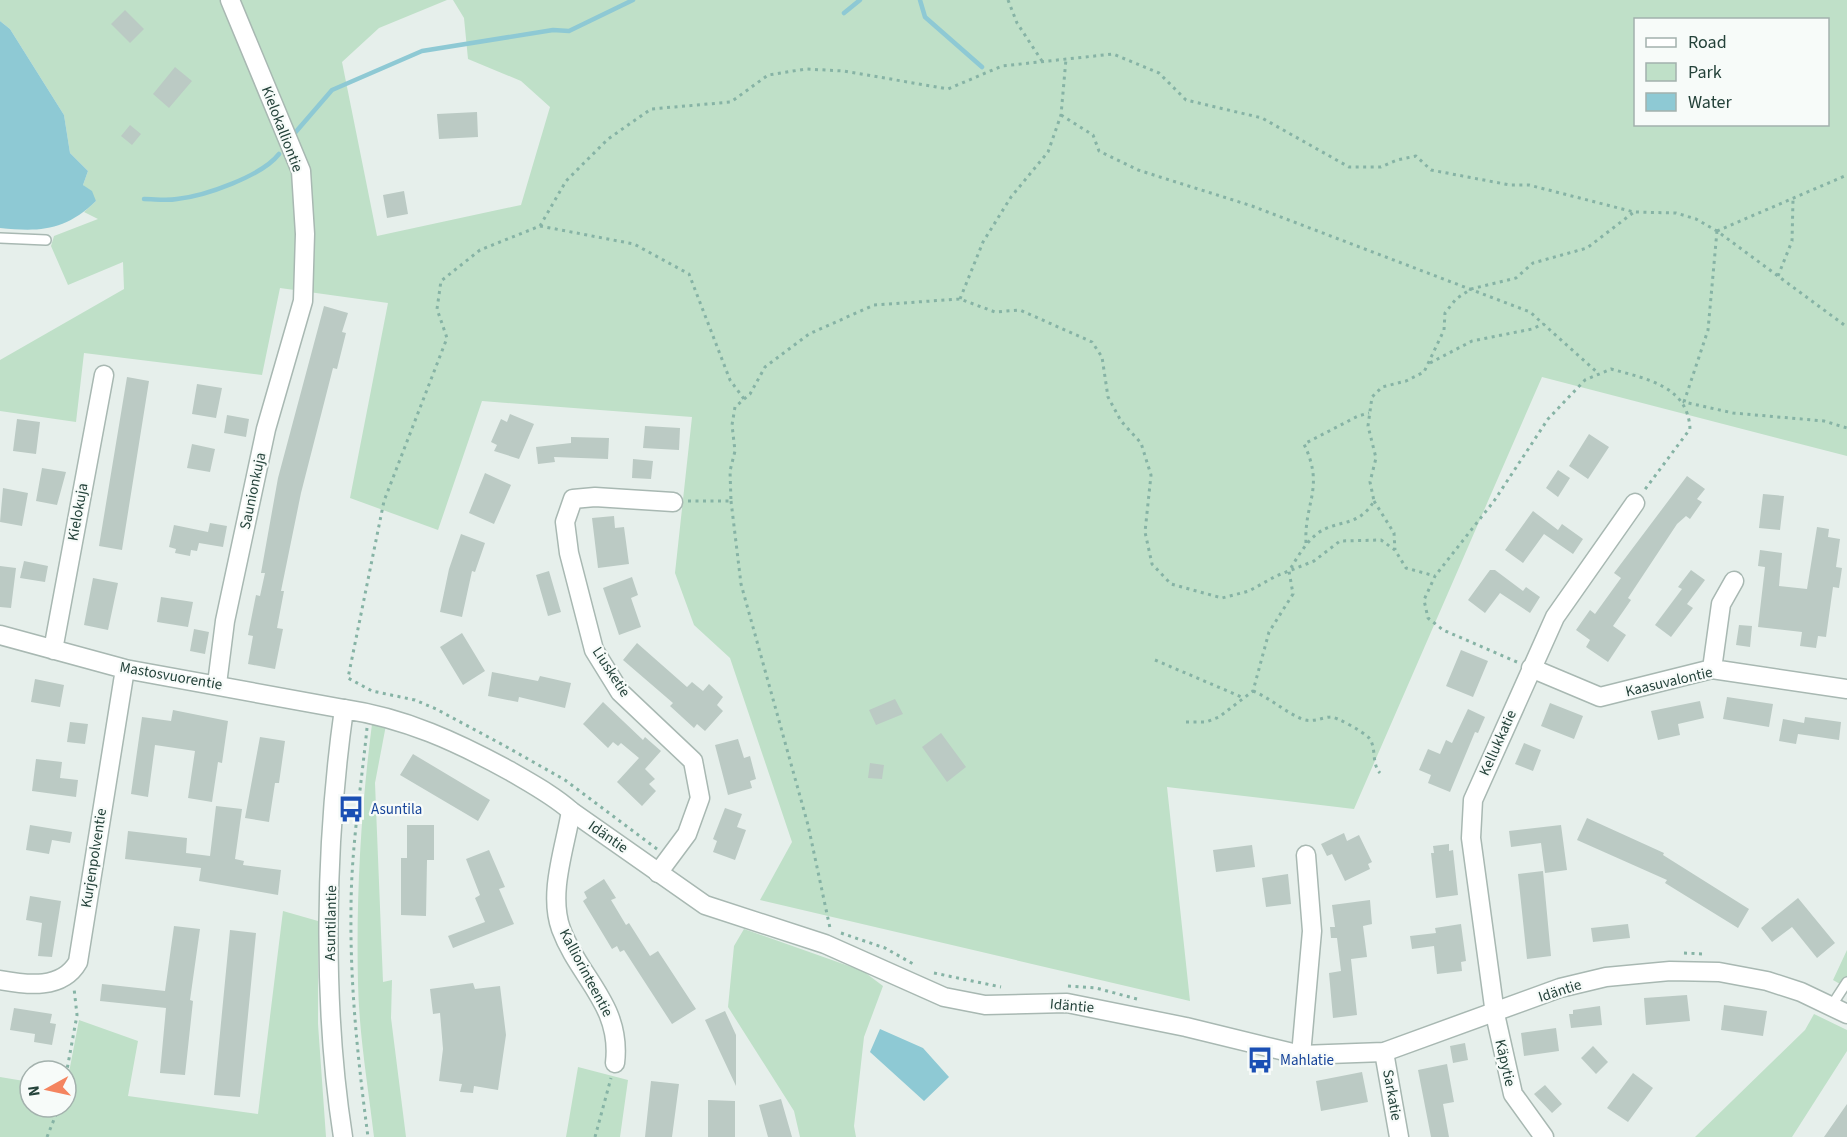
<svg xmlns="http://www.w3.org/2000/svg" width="1847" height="1137" font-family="'Source Sans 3',sans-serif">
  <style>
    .green { fill: #bfe0c8; fill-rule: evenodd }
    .water { fill: #8ec9d4 }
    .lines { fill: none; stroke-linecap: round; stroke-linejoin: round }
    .stream { stroke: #8ec9d4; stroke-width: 4.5 }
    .building { fill: #bbcac4 }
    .service-casing { stroke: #a8b8b2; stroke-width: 12 }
    .minor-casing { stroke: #a8b8b2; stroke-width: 21 }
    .tertiary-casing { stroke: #a8b8b2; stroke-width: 21 }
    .path { stroke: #86b3a5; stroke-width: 3; stroke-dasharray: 3 4.5; stroke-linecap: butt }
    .service { stroke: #fff; stroke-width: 9 }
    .minor { stroke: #fff; stroke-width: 18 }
    .tertiary { stroke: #fff; stroke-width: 18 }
    .labels { text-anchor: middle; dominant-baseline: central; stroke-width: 4.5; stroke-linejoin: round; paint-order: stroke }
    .street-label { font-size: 15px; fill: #24423a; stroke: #f7fbf9 }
    .transit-label { font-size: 15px; fill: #164399; stroke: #f7fbf9; text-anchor: start }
  </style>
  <rect width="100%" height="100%" fill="#e6efeb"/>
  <path class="green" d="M0,0H447L379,28L342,62L377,236L521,205L550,107L521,81L468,59L464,18L453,0H1847V456L1542,377L1354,809L1167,787L1190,1001L760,900L792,842L730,658L694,625L675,573L692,417L482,401L438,530L350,498L388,303L280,288L262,375L84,353L76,422L0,411V360L124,289L123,262L68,285L51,246L54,236L98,219L84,212L96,201L83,185L88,171L70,153L64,115L10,29L0,21ZM1636,20H1828V124H1636Z
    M372,724L386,725L375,783L383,982L392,980L391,1018L406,1137H374C368,1086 359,1034 358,983C356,896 361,809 372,724Z
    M283,911L318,921V1024L326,1137H0V1077L30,1082V1107H66V1088L79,1020L138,1041L128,1096L258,1114Z
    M744,929L863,971L883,986L864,1037L854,1126L856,1137H800L794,1111L728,1007L734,946Z
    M1847,950V988L1833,980Z
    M1814,1014L1847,1030V1051L1792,1137H1695L1805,1030Z
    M578,1067L628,1080L620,1137H566Z"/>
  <path class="water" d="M0,21L10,29L64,115L70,153L88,171L83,185L92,191L96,201C65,231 40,232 0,228Z
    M880,1029L923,1048L949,1077L924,1101L870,1052Z"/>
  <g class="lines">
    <path class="stream" d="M920,0L925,17L982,67
      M844,13L860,0
      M294,134L332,90L422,51L553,30L569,31L633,0
      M144,199C155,199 166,201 177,199C205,196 262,176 279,154"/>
  </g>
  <path class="building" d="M125,10L144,29L130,43L111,24Z
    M175,67L192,81L169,108L153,94Z
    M477,112L478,137L439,139L437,114Z
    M130,125L141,134L132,145L121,136Z
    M404,191L408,214L387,218L383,195Z
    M324,306L348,313L342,332L346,333L337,369L333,368L301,493L281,591H284L277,628L283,629L275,669L248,664L253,636L248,635L256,595L260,596L265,573H261L278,478Z
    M127,377L149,381L122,550L99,546Z
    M197,384L222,388L216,418L192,414Z
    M510,414L534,424L519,459L494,451L497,445L491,442L501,419L507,422Z
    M227,415L249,419L246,437L224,433Z
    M17,419L40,422L36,454L13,451Z
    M645,426L680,428L679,450L643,448Z
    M1589,434L1609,447L1588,479L1569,466Z
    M571,437L609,438L608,459L554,457L555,462L538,464L536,447L571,443Z
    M192,444L215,449L210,472L187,468Z
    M633,459L653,461L651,479L632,478Z
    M42,468L66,472L57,505L36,501Z
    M1558,470L1570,478L1558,497L1546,488Z
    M485,473L511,485L494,524L469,513Z
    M1687,476L1705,489L1697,499L1702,502L1690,519L1686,516L1677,524L1628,598L1631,600L1613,626L1626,635L1608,662L1586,647L1590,640L1576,630L1590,610L1595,614L1621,578L1614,573Z
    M3,488L28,493L22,526L0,522Z
    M1763,494L1784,496L1780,530L1759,528Z
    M1533,511L1558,530L1562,524L1583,539L1573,554L1544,534L1523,563L1505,550Z
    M614,516L615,528L624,527L629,564L598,568L592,518Z
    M210,523L227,526L223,547L199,543L197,551L191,550L190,556L175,553L176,549L169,547L174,525L208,532Z
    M1817,527L1829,529L1828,537L1840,539L1836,567L1842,568L1839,588L1833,587L1826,637L1818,636L1816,648L1800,646L1802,632L1758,627L1765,567L1758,566L1760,550L1782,553L1779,586L1807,589Z
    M461,534L485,543L475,572L472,571L462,617L440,612L449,569Z
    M24,561L48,566L45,582L20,578Z
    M0,566L16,568L11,608L0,607Z
    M1490,570H1495L1523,591L1526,587L1540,597L1530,613L1500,593L1485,613L1468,600Z
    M1691,570L1705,580L1687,604L1693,608L1671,637L1655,625L1682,589L1678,587Z
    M549,571L561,612L548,616L536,575Z
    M632,577L638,595L631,598L641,627L619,635L603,588Z
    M93,578L118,583L108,630L84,625Z
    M161,597L193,602L188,627L157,622Z
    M1739,625L1752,626L1750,647L1736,645Z
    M194,629L209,632L205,654L190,651Z
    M462,633L485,671L463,685L440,647Z
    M637,643L687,687L692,682L703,691L709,684L723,697L717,705L723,711L705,731L697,724L694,728L670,706L673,703L623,660Z
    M1461,650L1488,661L1473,697L1446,686Z
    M492,672L538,681L540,676L571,683L565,708L519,697L518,702L488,696Z
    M35,679L64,685L60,707L31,702Z
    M1727,697L1773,704L1769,727L1723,719Z
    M895,699L903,714L876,725L869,710Z
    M1700,701L1704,718L1678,724L1680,735L1658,740L1651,711Z
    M603,702L643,740L645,737L661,751L645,769L655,779L649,784L656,791L642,806L617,782L639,758L621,743L618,746L613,742L608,748L583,724Z
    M1550,703L1583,716L1574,739L1541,726Z
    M1468,709L1485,717L1478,733L1475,732L1450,792L1428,783L1431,775L1419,770L1428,749L1440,754L1446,740L1452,743Z
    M173,710L228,721L222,763L218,762L212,802L188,798L195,751L155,745L148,797L131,794L142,717L171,721Z
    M1805,717L1841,722L1839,740L1798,734L1796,744L1779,741L1783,719L1804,723Z
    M70,722L88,724L85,744L67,742Z
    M941,733L966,767L947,782L922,747Z
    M260,737L285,741L279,783H275L269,822L245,818Z
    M738,739L744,758L750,756L756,779L750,781L752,788L728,795L715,745Z
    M1524,743L1541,750L1533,771L1515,764Z
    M413,754L490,800L478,821L400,775Z
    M36,759L62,762L60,778L78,780L76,797L32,791Z
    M870,763L884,765L882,779L868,778Z
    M216,806L242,809L235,859L244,861L243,865L281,870L278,895L199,881L201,868L125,859L128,831L187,838L186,853L210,856Z
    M725,808L742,814L737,827L746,830L735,860L713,852L717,841L713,839Z
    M1587,818L1664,853L1663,855L1749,909L1738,928L1665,883L1667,880L1577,840Z
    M30,825L72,832L70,843L52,840L49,854L26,850Z
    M407,825H434V860H427L426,916L401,915V858H407Z
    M1561,825L1567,870L1545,873L1541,843L1511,847L1509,831Z
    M1344,833L1347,841L1359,835L1372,862L1368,864L1370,869L1345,881L1332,854L1327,856L1321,844Z
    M1449,844V851L1453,850L1458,895L1436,898L1431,853H1434L1433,846Z
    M1252,845L1255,867L1216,872L1213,850Z
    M489,850L505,887L499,889L514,924L453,948L448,936L485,922L475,898L480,895L466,859Z
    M1543,871L1551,956L1527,959L1518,874Z
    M1288,874L1291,904L1266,907L1262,878Z
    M604,879L616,898L611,900L626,925L629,923L650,956L658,951L696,1009L672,1024L624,950L620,952L617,946L612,949L583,901L587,898L584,892Z
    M30,896L61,901L52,957L38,956L42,923L26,920Z
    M1798,898L1835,943L1817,958L1792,927L1772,942L1761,928Z
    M1370,900L1372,924L1363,926L1367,957L1351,959L1357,1015L1333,1018L1329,973L1341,971L1337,938H1331L1330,927H1335L1332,905Z
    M1461,924L1466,961L1461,962L1462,971L1437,974L1434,946L1412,949L1410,936L1436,933L1435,928Z
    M1628,924L1630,938L1593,942L1591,928Z
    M174,926L200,929L190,1000L193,1001L185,1075L160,1073L166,1008L100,1001L102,984L165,991Z
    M230,930L256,933L240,1097L214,1095Z
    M473,983L475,989L500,986L506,1035L498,1090L474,1086L473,1093L460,1092L462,1084L439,1081L443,1049L440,1013L433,1014L430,989Z
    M1687,995L1690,1021L1646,1025L1644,998Z
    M1724,1005L1767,1011L1763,1036L1721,1030Z
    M1600,1006L1602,1025L1571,1028L1569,1014H1573V1010Z
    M14,1008L52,1014L50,1023L56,1024L52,1045L34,1042L35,1034L10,1030Z
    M725,1011L736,1035V1086L705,1020Z
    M1556,1028L1559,1051L1524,1056L1521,1033Z
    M1465,1043L1468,1060L1453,1063L1450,1046Z
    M1593,1046L1608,1062L1596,1074L1581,1058Z
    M1447,1064L1454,1102L1443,1104L1449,1137H1431L1418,1070Z
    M1362,1072L1368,1102L1321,1111L1316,1081Z
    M1633,1073L1653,1088L1628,1122L1607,1108Z
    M651,1081L679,1084L672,1137H645Z
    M1545,1085L1562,1104L1552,1113L1534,1094Z
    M781,1099L792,1137H768L759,1105Z
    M708,1100L735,1101V1137H708Z
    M1847,1104V1137H1824Z"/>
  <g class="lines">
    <g class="service-casing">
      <path id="service" d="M0,238L46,240
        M1832,1005L1847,982"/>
    </g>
    <g class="minor-casing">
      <path id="minor" d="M0,635L125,669L344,709
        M53,650L104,375
        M1531,668L1600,697L1712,669L1847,689
        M1712,669L1721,604L1734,581
        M217,684L225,621L266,429L303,301L305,234L301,171L230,0
        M571,811C565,848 548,893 561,929C579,978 622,1005 615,1063
        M658,873L687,834L700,798L693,761L620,692L594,650L569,553L565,522L573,499L595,497L673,502
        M0,980C27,985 62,990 78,962L125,669
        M1384,1052L1399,1137
        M1301,1055L1312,931L1306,855
        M1544,1137L1513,1094L1495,1014L1471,838L1473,800L1555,617L1635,503"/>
    </g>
    <g class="tertiary-casing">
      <path id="tertiary" d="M343,1137C322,1003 325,843 344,709C405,718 457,742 510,771C532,784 553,795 571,811L705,905L825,944L944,997L985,1005L1067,1003L1186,1027L1301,1055L1384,1052L1560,988L1606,977L1670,971L1719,972L1767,981L1801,992L1847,1014"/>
    </g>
    <path class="path" d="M1008,0L1017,23L1042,61
      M1061,115L1093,135L1099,151L1138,170L1252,206L1530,312L1598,373
      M540,226L634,244L689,274L730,380L744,399
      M1717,231L1708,330L1684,402L1733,413L1824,421L1847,428
      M1717,231L1847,175
      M1778,276L1792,241L1793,200
      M960,299L983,242L1011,197L1048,152L1061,115L1066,59
      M1430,363L1472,341L1532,329L1543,324
      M688,501H731L730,471L735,451L732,425L735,407L750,394L765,367L809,334L874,305L960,299L995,312L1020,310L1092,342L1102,357L1108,397L1121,421L1141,443L1151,475L1145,532L1152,564L1171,584L1222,598L1249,591L1276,576L1314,561L1340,541L1381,540L1395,550L1406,568L1435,576
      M731,501L741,584L808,825L830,928
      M1374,501L1394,533L1395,550
      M1306,543C1304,502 1325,488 1304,444L1358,416L1369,413
      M1155,660L1244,698
      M1517,662L1443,630L1428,618L1424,600L1435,576L1494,501L1548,419L1585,380L1611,369C1647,379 1688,386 1690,429L1643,492
      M1253,691C1270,698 1285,712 1302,719C1312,723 1320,718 1330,717C1336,716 1365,733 1369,738C1377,748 1371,763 1380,773
      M1186,722H1206L1219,717L1253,691L1269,632L1293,594L1289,571C1297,558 1305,543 1318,533C1338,519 1358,528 1374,501L1370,482L1376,458L1368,426L1372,397L1382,387L1406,381L1424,372L1444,330L1445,313L1456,299L1471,289L1516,278L1533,263L1587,248L1634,212
      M367,728C361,788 351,849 351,910C350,986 358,1061 368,1137
      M657,849L565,780L505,746L436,709L415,700L372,691L348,678L384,501L447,338L437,309L441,281L480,250L540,226L566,181L608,139L651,109L731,102L768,75L806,69L844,71L948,89L1002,66L1113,54L1159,73L1186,100L1262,118L1349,167H1381L1397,160L1416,156L1431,170L1510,185H1529L1634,212L1676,213L1696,219L1717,231L1847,327
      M841,933L885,948L915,965
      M1684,953L1704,954
      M934,973L1001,987
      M1068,986L1096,988L1137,999
      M66,1075L77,1015L74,988
      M47,1137L59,1107
      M595,1137L611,1078"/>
    <use href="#service" class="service"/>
    <use href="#minor" class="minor"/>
    <use href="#tertiary" class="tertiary"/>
  </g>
  <defs>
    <g id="bus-bare" transform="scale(2.07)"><path d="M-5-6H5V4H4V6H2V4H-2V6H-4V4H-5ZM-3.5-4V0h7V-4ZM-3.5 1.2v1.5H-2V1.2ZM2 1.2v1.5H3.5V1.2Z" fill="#1a4fb4" stroke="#f7fbf9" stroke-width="2.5" paint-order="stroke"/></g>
  </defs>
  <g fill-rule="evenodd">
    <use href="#bus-bare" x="351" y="809"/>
    <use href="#bus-bare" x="1260" y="1060"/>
  </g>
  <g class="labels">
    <g class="street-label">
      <text transform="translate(282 129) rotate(69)">Kielokalliontie</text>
      <text transform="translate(253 491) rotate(-78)">Saunionkuja</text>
      <text transform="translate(78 512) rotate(-80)">Kielokuja</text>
      <text transform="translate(611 672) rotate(57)">Liusketie</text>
      <text transform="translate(171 676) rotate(10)">Mastosvuorentie</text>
      <text transform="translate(1669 682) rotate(-13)">Kaasuvalontie</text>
      <text transform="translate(1498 743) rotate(-66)">Kellukkatie</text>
      <text transform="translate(608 837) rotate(35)">Idäntie</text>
      <text transform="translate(94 858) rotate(-81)">Kurjenpolventie</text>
      <text transform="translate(331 923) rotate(-89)">Asuntilantie</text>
      <text transform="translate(586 973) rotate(62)">Kalliorinteentie</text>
      <text transform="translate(1560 991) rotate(-18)">Idäntie</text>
      <text transform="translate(1072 1006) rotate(5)">Idäntie</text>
      <text transform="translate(1505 1063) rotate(77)">Käpytie</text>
      <text transform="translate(1392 1095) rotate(80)">Sarkatie</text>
    </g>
    <g class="transit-label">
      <text x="371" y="809">Asuntila</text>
      <text x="1280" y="1060">Mahlatie</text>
    </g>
  </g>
  <rect x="1634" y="18" width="195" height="108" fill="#f7fbf9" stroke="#a3b1ad" stroke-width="1.5"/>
  <rect x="1646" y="38" width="30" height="9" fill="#ffffff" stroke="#a3b1ad" stroke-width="1.5"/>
  <text x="1688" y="48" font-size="18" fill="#24423a">Road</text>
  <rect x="1646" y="63" width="30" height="18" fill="#bfe0c8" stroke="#a3b1ad" stroke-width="1.5"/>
  <text x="1688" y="78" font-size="18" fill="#24423a">Park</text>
  <rect x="1646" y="93" width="30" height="18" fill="#8ec9d4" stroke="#a3b1ad" stroke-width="1.5"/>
  <text x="1688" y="108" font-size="18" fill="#24423a">Water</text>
  <g transform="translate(48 1089) rotate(262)"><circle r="28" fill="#f7fbf9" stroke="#a3b1ad" stroke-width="1.5"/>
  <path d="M0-4.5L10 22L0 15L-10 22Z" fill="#f4845f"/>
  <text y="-9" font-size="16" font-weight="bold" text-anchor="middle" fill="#24423a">N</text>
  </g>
</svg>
